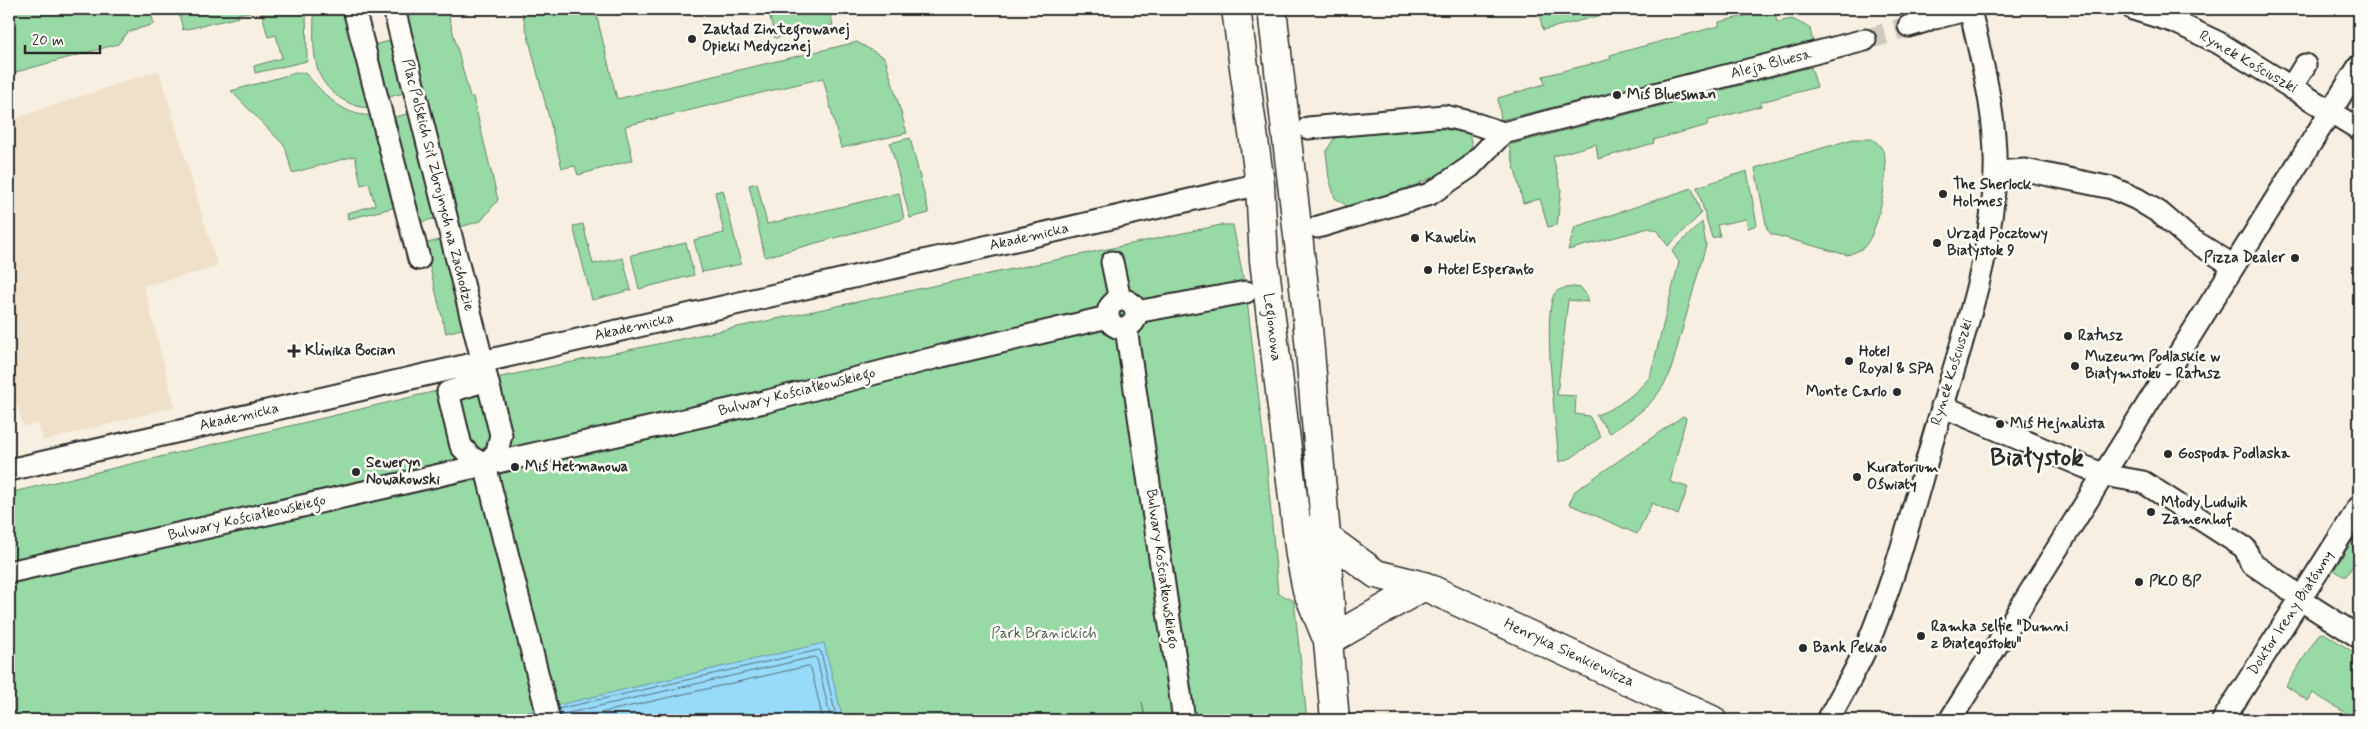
<svg xmlns="http://www.w3.org/2000/svg" width="2368" height="729" font-family="Mynerve,sans-serif">
  <style>
    .built { fill: #efe1c9 }
    .green { fill: #98daa5; stroke: #628268 }
    .water { fill: #97daf9; stroke: #6c94a7 }
    .lines { fill: none; stroke-linecap: round; stroke-linejoin: round }
    .shore { stroke: #56717d; stroke-width: 1 }
    .street-tunnel { stroke: #cec9bd; stroke-width: 21; stroke-dasharray: 21 11; stroke-linecap: butt }
    .street-casing { stroke: #2b2b2b; stroke-width: 25 }
    .secondary-casing { stroke: #2b2b2b; stroke-width: 31 }
    .street { stroke: #fdfcf7; stroke-width: 21 }
    .secondary { stroke: #fdfcf7; stroke-width: 28 }
    .poi-dot { fill: #2b2b2b; stroke: #fdfcf7; stroke-width: 2 }
    .labels { text-anchor: middle; dominant-baseline: central; stroke-width: 5; stroke-linejoin: round; paint-order: stroke }
    .poi-label { font-size: 15px; font-weight: bold; fill: #2b2b2b; stroke: #fdfcf7; text-anchor: start }
    .street-label { font-size: 15px; fill: #2b2b2b; stroke: #fdfcf7 }
    .park-label { font-size: 15px; fill: #4c6050; stroke: #fdfcf7 }
    .town-label { font-size: 25px; font-weight: bold; fill: #2b2b2b; stroke: #fdfcf7 }
  </style>
  <rect width="100%" height="100%" fill="#f7f0e2"/>
  <filter id="ink" filterUnits="userSpaceOnUse"><feTurbulence type="fractalNoise" baseFrequency=".02" numOctaves="2"/><feDisplacementMap in="SourceGraphic" scale="10" xChannelSelector="R" yChannelSelector="G"/><feConvolveMatrix kernelMatrix="1 2 1 2 8 2 1 2 1" color-interpolation-filters="sRGB"/></filter>
  <g filter="url(#ink)">
    <path class="built" d="M159,70L218,267L144,286L175,407L43,441L38,423L23,427L9,377V120Z"/>
    <path class="green" d="M9,9H150L154,24L128,32L118,44L9,74Z
      M178,9H306L307,61L255,73L254,66L282,58L276,35L268,37L261,10L238,14L239,17L183,30Z
      M314,9H350L376,107C352,112 322,90 317,67C312,49 314,27 314,9Z
      M406,9H447L470,97H473L498,200L481,221L460,227Z
      M521,9H595L617,99L857,42L885,58L907,133L841,148L823,78L625,126L633,160L578,175L575,166L562,168Z
      M768,9H829L833,25L775,38Z
      M1538,9H1614L1599,12V16L1543,30Z
      M1774,9L1777,22L1792,19L1810,28L1813,43L1501,120L1498,98L1545,84L1543,76L1611,59L1610,55L1719,26V22Z
      M394,40L407,92L386,98L373,45Z
      M1811,67L1817,87L1761,102V106L1707,121L1708,125L1653,140L1654,143L1598,159L1596,144L1553,156L1561,190L1557,225L1548,227L1540,199L1523,203L1509,145Z
      M295,73H305C325,95 345,119 377,115L400,206L348,219L347,213L375,205L369,183L361,185L355,156L292,173L285,146L231,91Z
      M411,113L437,218L417,223L391,118Z
      M1431,128L1469,132L1473,152L1439,174L1407,189L1350,208L1335,198L1329,178L1326,152L1333,140L1339,134Z
      M910,138L929,213L910,218L890,143Z
      M1853,139H1872C1878,143 1882,147 1884,154C1890,172 1878,234 1864,247C1859,251 1853,253 1847,255L1771,234L1767,229L1755,168Z
      M1747,171L1757,225L1748,228L1746,219L1717,225L1720,236L1712,238L1697,187Z
      M757,183L767,224L899,193L904,219L765,257L749,185Z
      M1692,188L1701,214L1668,246L1658,231L1649,228L1568,250L1575,227Z
      M723,190L741,264L702,272L694,240L724,233L715,192Z
      M1702,222L1706,245L1670,373C1656,404 1637,415 1610,433L1596,415C1618,408 1635,394 1650,377L1679,262L1672,251Z
      M583,224L593,264L623,258L631,290L592,300L573,226Z
      M1221,225H1233L1246,292L1267,467L1278,593L1294,601L1307,720H1146L1142,702L1145,720H9V493L449,388Z
      M443,239L465,328L446,333L424,244Z
      M686,243L694,275L639,289L631,255Z
      M1573,287L1581,288L1586,294L1588,302L1568,300L1557,395L1576,396L1575,414L1589,416L1601,437L1571,458L1559,462C1557,433 1541,312 1555,293C1559,288 1567,288 1573,287Z
      M1683,416L1686,418L1670,482L1688,487L1678,515L1652,503L1637,534L1569,504L1575,491Z
      M2359,530V556L2346,576H2343L2334,570Z
      M2324,633L2359,656L2358,720H2346L2349,715L2313,693L2308,701L2286,686L2319,634Z"/>
    <path class="water" d="M824,643L843,720H494Z"/>
    <g class="lines">
      <path class="shore" d="M558,709L819,650L821,652L837,720
        M560,715L814,657L817,659L831,720
        M569,720L808,666L811,668L823,720"/>
      <path class="street-tunnel" d="M1865,40L1909,26"/>
      <g class="street-casing">
        <path id="street" d="M354,9L419,259
          M394,9L501,435L497,452L485,465
          M2133,9L2175,22L2219,43L2359,129
          M1935,18L1970,9
          M1909,26L1926,21
          M2291,88L2305,65
          M1308,128L1444,116L1470,122L1503,133
          M1503,133L1865,40
          M1995,172L2025,170L2112,188L2137,199L2160,213L2189,238L2234,266
          M1318,227L1430,194L1470,167L1503,133
          M1112,262L1120,300
          M1108 314a14 14 0 1 1 28 0a14 14 0 1 1-28 0Z
          M1136,312L1246,292
          M1126,328L1184,720
          M1942,406L2104,475L2143,482L2245,548L2251,563L2288,588L2301,600L2359,637
          M485,465L549,720
          M485,465L471,457L461,446L448,392L487,380
          M9,470L1260,184
          M9,572L764,402L942,356L1108,317
          M1828,720C1840,697 1854,674 1865,650C1898,574 1917,491 1941,412C1964,334 1992,255 1995,173C1997,116 1982,63 1970,9
          M1950,720L2359,66
          M2223,720L2359,507"/>
      </g>
      <g class="secondary-casing">
        <path id="secondary" d="M1236,9L1260,184L1264,260L1300,555L1307,590L1325,634
          M1272,9L1306,305L1326,536L1331,622L1328,641L1335,720
          M1315,529L1376,574L1424,586L1712,720
          M1328,641L1424,586"/>
      </g>
      <use href="#street" class="street"/>
      <use href="#secondary" class="secondary"/>
    </g>
  </g>
  <g class="poi-dot">
    <circle cx="692" cy="39" r="5"/>
    <circle cx="1617" cy="95" r="5"/>
    <circle cx="1943" cy="194" r="5"/>
    <circle cx="1415" cy="238" r="5"/>
    <circle cx="1937" cy="243" r="5"/>
    <circle cx="2295" cy="258" r="5"/>
    <circle cx="1428" cy="270" r="5"/>
    <circle cx="2068" cy="336" r="5"/>
    <path d="M291.5 343.5h5v5h5v5h-5v5h-5v-5h-5v-5h5z"/>
    <circle cx="1849" cy="361" r="5"/>
    <circle cx="2075" cy="366" r="5"/>
    <circle cx="1897" cy="392" r="5"/>
    <circle cx="2000" cy="424" r="5"/>
    <circle cx="2168" cy="454" r="5"/>
    <circle cx="515" cy="467" r="5"/>
    <circle cx="356" cy="472" r="5"/>
    <circle cx="1857" cy="477" r="5"/>
    <circle cx="2151" cy="512" r="5"/>
    <circle cx="2139" cy="582" r="5"/>
    <circle cx="1921" cy="636" r="5"/>
    <circle cx="1803" cy="648" r="5"/>
  </g>
  <g class="labels">
    <g class="poi-label">
      <text x="702" y="30">Zakład Zintegrowanej<tspan x="702" dy="17">Opieki Medycznej</tspan></text>
      <text x="1627" y="95">Miś Bluesman</text>
      <text x="1953" y="185">The Sherlock<tspan x="1953" dy="17">Holmes</tspan></text>
      <text x="1947" y="234">Urząd Pocztowy<tspan x="1947" dy="17">Białystok 9</tspan></text>
      <text x="1425" y="238">Kawelin</text>
      <text x="2285" y="258" text-anchor="end">Pizza Dealer</text>
      <text x="1438" y="270">Hotel Esperanto</text>
      <text x="2078" y="336">Ratusz</text>
      <text x="305" y="351">Klinika Bocian</text>
      <text x="1859" y="352">Hotel<tspan x="1859" dy="17">Royal &amp; SPA</tspan></text>
      <text x="2085" y="357">Muzeum Podlaskie w<tspan x="2085" dy="17">Białymstoku - Ratusz</tspan></text>
      <text x="1887" y="392" text-anchor="end">Monte Carlo</text>
      <text x="2010" y="424">Miś Hejnalista</text>
      <text x="2178" y="454">Gospoda Podlaska</text>
      <text x="366" y="463">Seweryn<tspan x="366" dy="17">Nowakowski</tspan></text>
      <text x="525" y="467">Miś Hetmanowa</text>
      <text x="1867" y="468">Kuratorium<tspan x="1867" dy="17">Oświaty</tspan></text>
      <text x="2161" y="503">Młody Ludwik<tspan x="2161" dy="17">Zamenhof</tspan></text>
      <text x="2149" y="582">PKO BP</text>
      <text x="1931" y="627">Ramka selfie "Dumni<tspan x="1931" dy="17">z Białegostoku"</tspan></text>
      <text x="1813" y="648">Bank Pekao</text>
    </g>
    <g class="street-label">
      <text transform="translate(2248 62) rotate(30)">Rynek Kościuszki</text>
      <text transform="translate(1771 64) rotate(-14)">Aleja Bluesa</text>
      <text transform="translate(438 185) rotate(76)">Plac Polskich Sił Zbrojnych na Zachodzie</text>
      <text transform="translate(1029 237) rotate(-13)">Akademicka</text>
      <text transform="translate(634 327) rotate(-13)">Akademicka</text>
      <text transform="translate(1272 327) rotate(83)">Legionowa</text>
      <text transform="translate(1952 372) rotate(-73)">Rynek Kościuszki</text>
      <text transform="translate(797 392) rotate(-14)">Bulwary Kościałkowskiego</text>
      <text transform="translate(239 417) rotate(-13)">Akademicka</text>
      <text transform="translate(247 518) rotate(-13)">Bulwary Kościałkowskiego</text>
      <text transform="translate(1162 569) rotate(82)">Bulwary Kościałkowskiego</text>
      <text transform="translate(2291 613) rotate(-57)">Doktor Ireny Białówny</text>
      <text transform="translate(1569 653) rotate(25)">Henryka Sienkiewicza</text>
    </g>
    <g class="park-label">
      <text x="1044" y="634">Park Branickich</text>
    </g>
    <g class="town-label">
      <text x="2037" y="458">Białystok</text>
    </g>
  </g>
  <rect width="2368" height="729" fill="none" stroke="#fdfcf7" stroke-width="30"/>
  <rect x="15" y="15" width="2338" height="699" fill="none" stroke="#2b2b2b" stroke-width="2" filter="url(#ink)"/>
  <path d="M25 45v8h75v-8" fill="none" stroke="#2b2b2b" stroke-width="2.5"/>
  <text x="32" y="45" font-size="15" fill="#2b2b2b" stroke="#fdfcf7" stroke-width="4" paint-order="stroke">20 m</text>
</svg>
